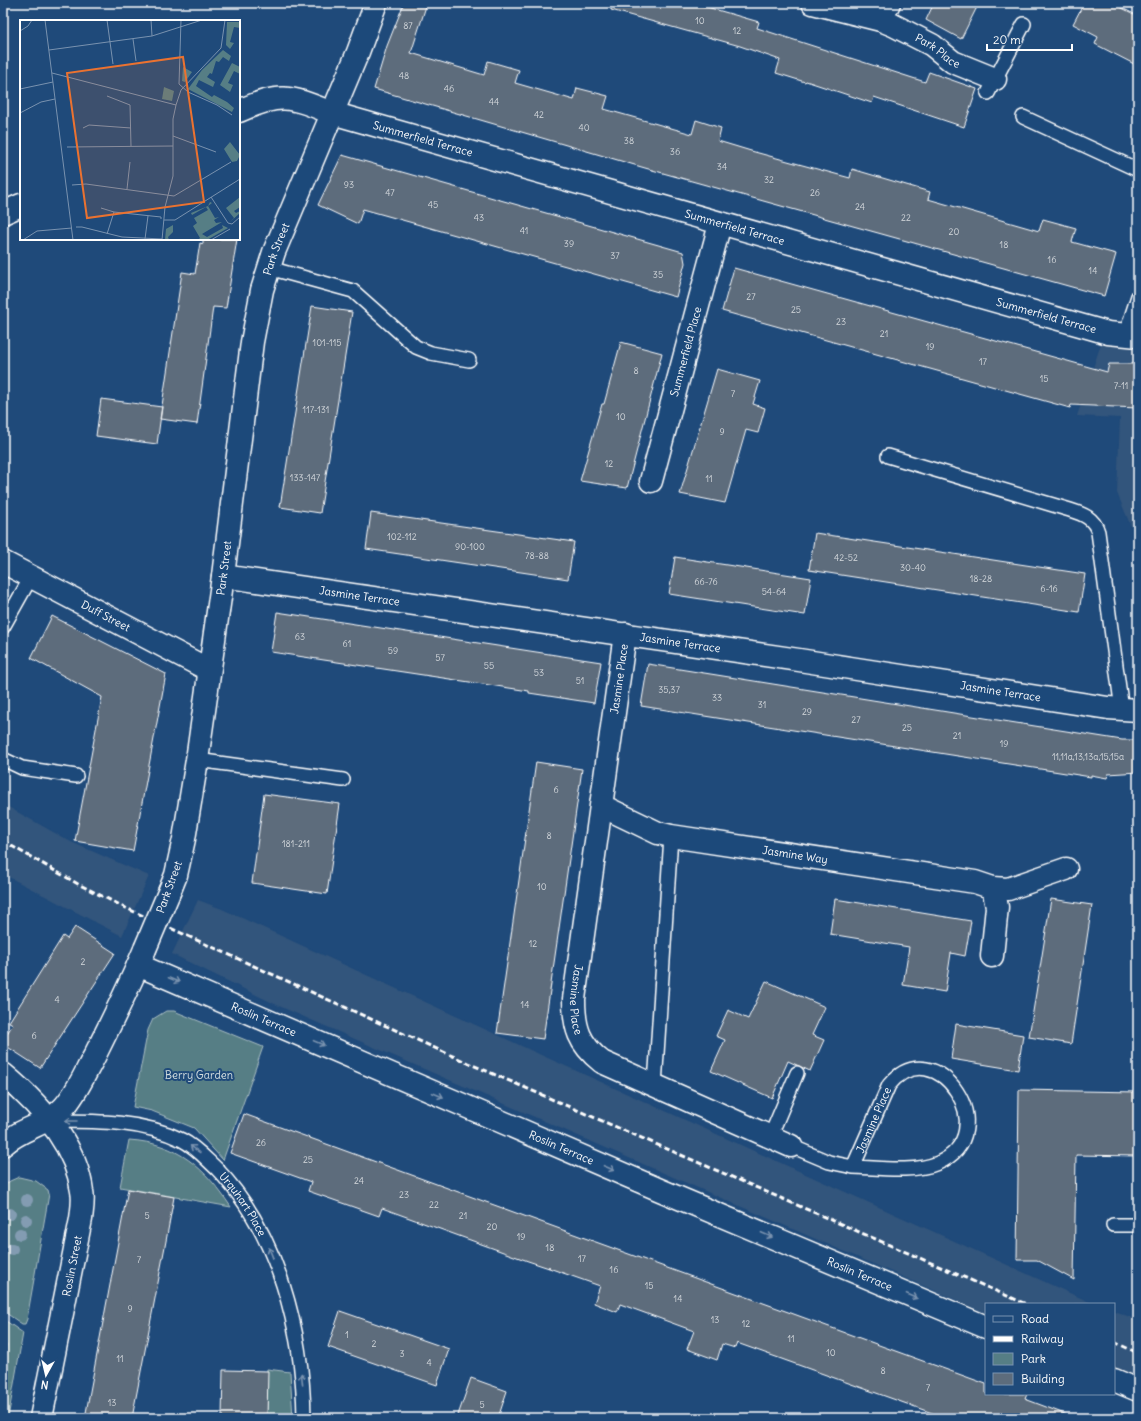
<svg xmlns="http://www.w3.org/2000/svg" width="1141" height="1421" font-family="Delius,sans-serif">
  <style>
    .built { fill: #32547b }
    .green { fill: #567e85; stroke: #aabec2 }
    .building { fill: #5d6c7c; stroke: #fff }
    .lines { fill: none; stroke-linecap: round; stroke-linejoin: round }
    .lane-casing { stroke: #fff; stroke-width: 16 }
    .street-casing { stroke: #fff; stroke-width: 25 }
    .secondary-casing { stroke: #fff; stroke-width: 25 }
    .lane { stroke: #1f4a7a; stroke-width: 13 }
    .street { stroke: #1f4a7a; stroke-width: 22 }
    .secondary { stroke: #1f4a7a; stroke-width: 22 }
    .rail { stroke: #fff; stroke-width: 3; stroke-dasharray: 6 3; stroke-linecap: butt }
    .secondary-bridge-casing { stroke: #fff; stroke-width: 25; stroke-linecap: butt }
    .secondary-bridge { stroke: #1f4a7a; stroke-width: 22 }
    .tree { fill: #839cb2 }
    .oneway { stroke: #7992af }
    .labels { text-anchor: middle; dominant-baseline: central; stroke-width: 4; stroke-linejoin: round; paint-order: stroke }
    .number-label { font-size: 9px; fill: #d6dade }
    .street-label { font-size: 11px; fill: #fff; stroke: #1f4a7a }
    .park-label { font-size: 11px; fill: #d5dfe0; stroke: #1f4a7a }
    .inset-road { fill: none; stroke: #7992af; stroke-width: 1 }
    .view { fill: #eb7230; fill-opacity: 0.15; stroke: #eb7230; stroke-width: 2 }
    .inset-edge { fill: none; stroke: #fff; stroke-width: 2 }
  </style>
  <rect width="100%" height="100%" fill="#1f4a7a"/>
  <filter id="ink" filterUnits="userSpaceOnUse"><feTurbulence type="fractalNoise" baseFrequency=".025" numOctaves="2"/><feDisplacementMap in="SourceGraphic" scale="8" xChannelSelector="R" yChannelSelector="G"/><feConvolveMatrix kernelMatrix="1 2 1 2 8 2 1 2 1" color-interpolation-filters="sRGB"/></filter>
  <g filter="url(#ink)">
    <path class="built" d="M1105,332L1138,336V543L1117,493L1120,418L1077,416Z
      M3,804L71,842L149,876L122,936L3,874Z
      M198,900L222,909L541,1055L1094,1304H986V1313L279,1006L172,954Z
      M1114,1311L1138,1320V1380L1114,1369Z"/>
    <path class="green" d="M166,1011H174L263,1047L223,1160L194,1128L152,1111L133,1107L148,1030L153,1019Z
      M129,1140C178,1143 205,1168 231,1207L120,1187Z
      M19,1177L36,1181L48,1190L49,1194L27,1319L25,1324H22L3,1311V1187L10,1181Z
      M3,1319L23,1333L8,1418H3V1371L7,1345L3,1342Z
      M267,1369L290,1372L293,1418H267Z"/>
    <path class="building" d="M404,3H427L411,53L484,75L488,61L519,70L515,83L574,100L577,88L608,96L604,109L657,124L692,134L696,120L721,128L718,141L751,151L850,178L852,169L930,192L928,199L1039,231L1043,219L1076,228L1072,242L1116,254L1104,296L645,168L374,89L387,46Z
      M611,3H693L759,22L757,28L925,82L929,72L977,89L964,127L874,97L872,103L806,81L805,82L776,73L780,60L740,46L611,10Z
      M934,3H979L961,39L926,20Z
      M1084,3H1112L1138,16V66L1095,44L1098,37L1073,24Z
      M342,155L683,252L685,263L676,297L363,209L358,224L318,205Z
      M203,239H237L226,308L213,307L197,424L160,419L182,272L195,274L200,243L203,244Z
      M734,268L1107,372L1109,364H1138V408L1071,405L1070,408L722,311Z
      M312,306L352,312L320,513L280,507Z
      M621,342L662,353L627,488L580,481L602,404H604Z
      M717,369L760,381L753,404L765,408L758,433L746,430L725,503L680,494Z
      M101,399L162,407L157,444L96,436Z
      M371,513L574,542L568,579L366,549Z
      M815,533L1085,574L1079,612L809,570Z
      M675,557L811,578L805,615L669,594Z
      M277,612L601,662L594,703L529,693V691L271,652Z
      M52,616L166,674L133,851L75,841L102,697L31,658Z
      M648,664L1122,740H1138V772L1108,774L1107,778L1091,775V777L641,706Z
      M536,762L582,769L543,1039L497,1033Z
      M264,794L340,804L327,894L252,883Z
      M835,899L971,921L965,956L951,953L945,992L903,985L909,947L830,934Z
      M1051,899L1092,905L1071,1044L1029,1037Z
      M75,927L115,953L40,1068L3,1044V1040L13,1024L9,1022L63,936L67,939Z
      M766,981L825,1007L812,1035L824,1040L810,1071L788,1061L772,1098L711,1071L725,1040L716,1036L728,1010L748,1019Z
      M956,1024L1023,1035L1018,1070L951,1059Z
      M1019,1090L1138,1092V1156L1076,1155L1074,1280L1037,1260H1017Z
      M244,1114L986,1384V1394H1027L1025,1399L1070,1416V1418H946L737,1343L735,1348L722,1344L717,1360L687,1349L694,1331L620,1304L617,1312L594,1303L600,1286L549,1268V1266V1268L528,1261L382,1208L379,1216L308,1191L311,1182L230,1153Z
      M128,1189L174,1197L166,1241L132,1418H85Z
      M340,1311L449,1349L437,1385L328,1347Z
      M223,1370L268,1371L267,1418H222Z
      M471,1378L507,1391L498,1418H457Z"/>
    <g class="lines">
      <g class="lane-casing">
        <g id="lane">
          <path d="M988,93L1024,24"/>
          <path d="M1023,117L1138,170"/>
          <path d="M269,268L353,291L416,347L431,353L469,360"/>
          <path d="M1125,336L1138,296"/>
          <path d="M888,456L1070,510C1083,514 1094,518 1098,532L1122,710"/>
          <path d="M3,627L31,577"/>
          <path d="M3,759L22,768L76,776"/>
          <path d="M197,760L343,780"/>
          <path d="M655,1085L671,836"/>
          <path id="s1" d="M48,1121C93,1121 141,1120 182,1140C196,1147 206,1159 217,1169C278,1232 303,1332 304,1418"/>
          <path d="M770,1137L797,1073"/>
          <path id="s2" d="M791,1146L829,1162L853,1167L889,1085C936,1028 1006,1133 938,1163C915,1173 878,1168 853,1167"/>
          <path d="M1113,1225H1138"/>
        </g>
      </g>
      <g class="street-casing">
        <g id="street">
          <path id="s3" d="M813,3L881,20L893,25L932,45L953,62L995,79"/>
          <path d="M881,20L889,3"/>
          <path id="s4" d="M239,111C282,92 289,96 332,113L1087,327L1108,333L1138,336"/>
          <path d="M3,213L21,205"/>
          <path id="s5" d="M651,481L720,224"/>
          <path id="s6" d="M3,562L209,670"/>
          <path id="s7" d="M223,576L799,660L1108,708L1138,710"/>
          <path id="s8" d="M625,634L574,999C574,1028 579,1044 602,1062L791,1146"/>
          <path id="s9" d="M602,806L658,833L671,836L975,882L993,888L1008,889L1066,869"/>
          <path d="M992,956L997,907L993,888"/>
          <path id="s10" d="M138,965L660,1190L986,1327"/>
          <path d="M3,1074C38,1103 76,1144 82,1191C84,1200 82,1210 81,1219L41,1418"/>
          <path d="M1114,1380L1138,1390"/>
        </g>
      </g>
      <g class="secondary-casing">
        <g id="secondary">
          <path id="s11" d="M170,890L176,875L184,839L197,760L223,576L252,342L262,290L274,252L358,52L376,3"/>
          <path d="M3,1145C22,1127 47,1126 64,1107C77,1093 85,1073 94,1057C112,1021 130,985 145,949"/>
        </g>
      </g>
      <use href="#lane" class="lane"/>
      <use href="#street" class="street"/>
      <use href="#secondary" class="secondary"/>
      <path class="rail" d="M3,841L78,884L126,908L468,1063L1026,1304
        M1114,1342L1138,1353"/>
      <g class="secondary-bridge-casing">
        <path id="secondary-bridge" d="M145,949L170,890"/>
      </g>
      <use href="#secondary-bridge" class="secondary-bridge"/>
    </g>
    <g class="tree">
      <circle cx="27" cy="1200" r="6"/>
      <circle cx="10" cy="1214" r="6"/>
      <circle cx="26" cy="1220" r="6"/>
      <circle cx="20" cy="1234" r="6"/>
      <circle cx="12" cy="1249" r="6"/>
    </g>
    <defs><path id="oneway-shaft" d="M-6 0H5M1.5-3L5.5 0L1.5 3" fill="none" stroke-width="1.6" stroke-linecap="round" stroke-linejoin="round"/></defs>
    <g class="oneway">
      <use href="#oneway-shaft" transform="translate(174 980) rotate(23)"/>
      <use href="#oneway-shaft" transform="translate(319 1043) rotate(23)"/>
      <use href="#oneway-shaft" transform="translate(438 1095) rotate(23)"/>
      <use href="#oneway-shaft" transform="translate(71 1121) rotate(180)"/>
      <use href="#oneway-shaft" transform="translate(195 1149) rotate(-144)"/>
      <use href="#oneway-shaft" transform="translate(609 1168) rotate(23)"/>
      <use href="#oneway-shaft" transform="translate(767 1235) rotate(23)"/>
      <use href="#oneway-shaft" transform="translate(271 1253) rotate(-111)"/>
      <use href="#oneway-shaft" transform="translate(912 1296) rotate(23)"/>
      <use href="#oneway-shaft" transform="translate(302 1379) rotate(-96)"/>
    </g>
  </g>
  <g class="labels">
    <g class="number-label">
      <text x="700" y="20">10</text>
      <text x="408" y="25">87</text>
      <text x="737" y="30">12</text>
      <text x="404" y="75">48</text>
      <text x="449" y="88">46</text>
      <text x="494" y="101">44</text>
      <text x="539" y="114">42</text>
      <text x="584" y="127">40</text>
      <text x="629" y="140">38</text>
      <text x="675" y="151">36</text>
      <text x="722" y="166">34</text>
      <text x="769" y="179">32</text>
      <text x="349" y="184">93</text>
      <text x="390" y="192">47</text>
      <text x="815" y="192">26</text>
      <text x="433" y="204">45</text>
      <text x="860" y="206">24</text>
      <text x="479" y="217">43</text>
      <text x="906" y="217">22</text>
      <text x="524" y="230">41</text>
      <text x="954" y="231">20</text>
      <text x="569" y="243">39</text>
      <text x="1004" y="244">18</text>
      <text x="615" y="255">37</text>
      <text x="1052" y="259">16</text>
      <text x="1093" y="270">14</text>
      <text x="658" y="274">35</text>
      <text x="751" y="296">27</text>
      <text x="796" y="309">25</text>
      <text x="841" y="321">23</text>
      <text x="884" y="333">21</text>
      <text x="327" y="342">101-115</text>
      <text x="930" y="346">19</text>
      <text x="983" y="361">17</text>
      <text x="636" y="370">8</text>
      <text x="1044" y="378">15</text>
      <text x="1121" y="385">7-11</text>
      <text x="733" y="393">7</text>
      <text x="316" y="409">117-131</text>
      <text x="621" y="416">10</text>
      <text x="722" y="431">9</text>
      <text x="609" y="463">12</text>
      <text x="305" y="477">133-147</text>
      <text x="709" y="478">11</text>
      <text x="402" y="536">102-112</text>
      <text x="470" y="546">90-100</text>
      <text x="537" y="555">78-88</text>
      <text x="846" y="557">42-52</text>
      <text x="913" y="567">30-40</text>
      <text x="981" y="578">18-28</text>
      <text x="706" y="581">66-76</text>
      <text x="1049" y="588">6-16</text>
      <text x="774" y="591">54-64</text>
      <text x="300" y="636">63</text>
      <text x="347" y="643">61</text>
      <text x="393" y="650">59</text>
      <text x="440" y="657">57</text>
      <text x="489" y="665">55</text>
      <text x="539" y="672">53</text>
      <text x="580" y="680">51</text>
      <text x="669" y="689">35,37</text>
      <text x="717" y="697">33</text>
      <text x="762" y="704">31</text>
      <text x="807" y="711">29</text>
      <text x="856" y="719">27</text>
      <text x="907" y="727">25</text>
      <text x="957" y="735">21</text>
      <text x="1004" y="743">19</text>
      <text x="1088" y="756">11,11a,13,13a,15,15a</text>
      <text x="556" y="789">6</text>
      <text x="549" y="835">8</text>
      <text x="296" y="843">181-211</text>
      <text x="542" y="886">10</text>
      <text x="533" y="943">12</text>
      <text x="83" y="961">2</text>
      <text x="57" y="999">4</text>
      <text x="525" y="1004">14</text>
      <text x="34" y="1035">6</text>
      <text x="261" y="1142">26</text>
      <text x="308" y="1159">25</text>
      <text x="359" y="1180">24</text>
      <text x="404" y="1194">23</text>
      <text x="434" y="1204">22</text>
      <text x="147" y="1215">5</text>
      <text x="463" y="1215">21</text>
      <text x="492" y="1226">20</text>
      <text x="521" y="1236">19</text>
      <text x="550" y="1247">18</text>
      <text x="582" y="1258">17</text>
      <text x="139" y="1259">7</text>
      <text x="614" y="1269">16</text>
      <text x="649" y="1285">15</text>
      <text x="678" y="1298">14</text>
      <text x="130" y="1308">9</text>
      <text x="715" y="1319">13</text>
      <text x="746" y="1323">12</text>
      <text x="347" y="1334">1</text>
      <text x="791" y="1338">11</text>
      <text x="374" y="1343">2</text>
      <text x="831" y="1352">10</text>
      <text x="402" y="1353">3</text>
      <text x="120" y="1358">11</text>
      <text x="429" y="1362">4</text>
      <text x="883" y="1370">8</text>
      <text x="928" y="1387">7</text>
      <text x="112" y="1402">13</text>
      <text x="482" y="1404">5</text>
    </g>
    <g class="street-label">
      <text stroke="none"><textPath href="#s3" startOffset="135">Park Place</textPath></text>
      <text stroke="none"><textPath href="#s4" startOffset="192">Summerfield Terrace</textPath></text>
      <text stroke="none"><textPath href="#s4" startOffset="516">Summerfield Terrace</textPath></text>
      <text stroke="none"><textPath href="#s11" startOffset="651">Park Street</textPath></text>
      <text stroke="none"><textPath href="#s4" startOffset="840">Summerfield Terrace</textPath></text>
      <text stroke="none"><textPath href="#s5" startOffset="134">Summerfield Place</textPath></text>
      <text stroke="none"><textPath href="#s11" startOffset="327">Park Street</textPath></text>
      <text stroke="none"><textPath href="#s7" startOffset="138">Jasmine Terrace</textPath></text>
      <text stroke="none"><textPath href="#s6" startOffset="116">Duff Street</textPath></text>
      <text stroke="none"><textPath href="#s7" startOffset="462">Jasmine Terrace</textPath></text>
      <text transform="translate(619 679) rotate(-82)">Jasmine Place</text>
      <text stroke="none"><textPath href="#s7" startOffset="786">Jasmine Terrace</textPath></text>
      <text stroke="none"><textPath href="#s9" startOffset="201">Jasmine Way</textPath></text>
      <text transform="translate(169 887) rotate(-70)">Park Street</text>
      <text stroke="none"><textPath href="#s8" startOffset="369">Jasmine Place</textPath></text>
      <text stroke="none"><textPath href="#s10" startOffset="137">Roslin Terrace</textPath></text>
      <text stroke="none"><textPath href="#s2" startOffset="117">Jasmine Place</textPath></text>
      <text stroke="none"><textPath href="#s10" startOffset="461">Roslin Terrace</textPath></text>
      <text stroke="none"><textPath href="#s1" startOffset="226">Urquhart Place</textPath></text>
      <text transform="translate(72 1266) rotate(-79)">Roslin Street</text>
      <text stroke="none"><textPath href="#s10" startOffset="785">Roslin Terrace</textPath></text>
    </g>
    <g class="park-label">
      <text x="199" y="1075">Berry Garden</text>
    </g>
  </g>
  <g transform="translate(20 20)">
    <rect width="220" height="220" fill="#1f4a7a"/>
    <path d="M207,2H220V8L214,7L210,22L214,23L210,29L206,25ZM203,30L211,36L209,41L203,37L199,42L196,41L192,54L190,53L187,57L195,62L193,67L179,60L176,66L192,77L194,75L207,82L214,88L212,92L168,69L182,50ZM212,43L220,47V54L214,51L208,63L213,65L210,72L200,65ZM163,47L172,52L165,62L162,61ZM144,67L154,71L152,81L142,79ZM210,122L220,135L217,141L212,142L204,129ZM220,177V187L214,191L216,193L220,191V193L210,202L214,198L206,188ZM190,182L192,183L188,186L195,198L199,197L194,200L196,203L202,202L182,214L187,217L203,208L202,205L208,208L187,220H178L180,218L173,206L177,203L174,198L188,190L186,187L172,195L171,193L188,186ZM153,205V212L148,217L149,220H145L146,209Z" fill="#567e85"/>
    <path class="inset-road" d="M25,0L53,220M87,0L93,44M131,0L132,16M161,0L159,64L168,72L197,85L212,95M0,11L8,6L12,0M113,19L116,41M29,30L132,16L182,0M32,53L156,85M0,69L33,62M87,76L110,85L111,126M0,93L21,82L35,79M63,108L69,105L111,108M153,116L196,132M47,127L153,126M52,165L66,164L154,176L211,142M107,169L110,142M191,177L208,203L212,204L220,197M81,188L94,192L141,197V199M144,200H155L220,159M56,207H62L102,217L142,219M87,214L94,192M125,219L128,196M3,220L17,211L52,208M142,220L145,187L153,156V99L156,85L161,70L201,28L205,0M191,220L210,209"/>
    <path class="view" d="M163,37L184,182L67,198L47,53Z"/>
    <rect width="220" height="220" class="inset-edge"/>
  </g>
  <rect width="1141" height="1421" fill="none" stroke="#1f4a7a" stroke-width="16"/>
  <rect x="8" y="8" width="1125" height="1405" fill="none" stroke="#fff" stroke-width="1.5" filter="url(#ink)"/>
  <rect x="985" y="1303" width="130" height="92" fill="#1f4a7a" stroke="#7992af"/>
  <rect x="993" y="1316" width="20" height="6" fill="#1f4a7a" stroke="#7992af"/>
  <text x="1021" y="1323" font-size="12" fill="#ffffff">Road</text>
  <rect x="993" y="1336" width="20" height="6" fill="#ffffff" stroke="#7992af"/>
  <text x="1021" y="1343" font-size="12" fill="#ffffff">Railway</text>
  <rect x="993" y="1353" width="20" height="12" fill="#567e85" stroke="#7992af"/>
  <text x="1021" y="1363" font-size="12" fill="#ffffff">Park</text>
  <rect x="993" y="1373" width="20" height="12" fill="#5d6c7c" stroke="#7992af"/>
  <text x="1021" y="1383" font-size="12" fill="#ffffff">Building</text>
  <g transform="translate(46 1375) rotate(188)" stroke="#1f4a7a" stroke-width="3" paint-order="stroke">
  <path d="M0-3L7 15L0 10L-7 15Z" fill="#ffffff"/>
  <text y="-6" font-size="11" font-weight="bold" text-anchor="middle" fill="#ffffff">N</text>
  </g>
  <path d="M987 44v6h85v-6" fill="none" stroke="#ffffff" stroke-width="2"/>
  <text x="993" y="44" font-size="12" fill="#ffffff" stroke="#1f4a7a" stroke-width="3" paint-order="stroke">20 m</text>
</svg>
